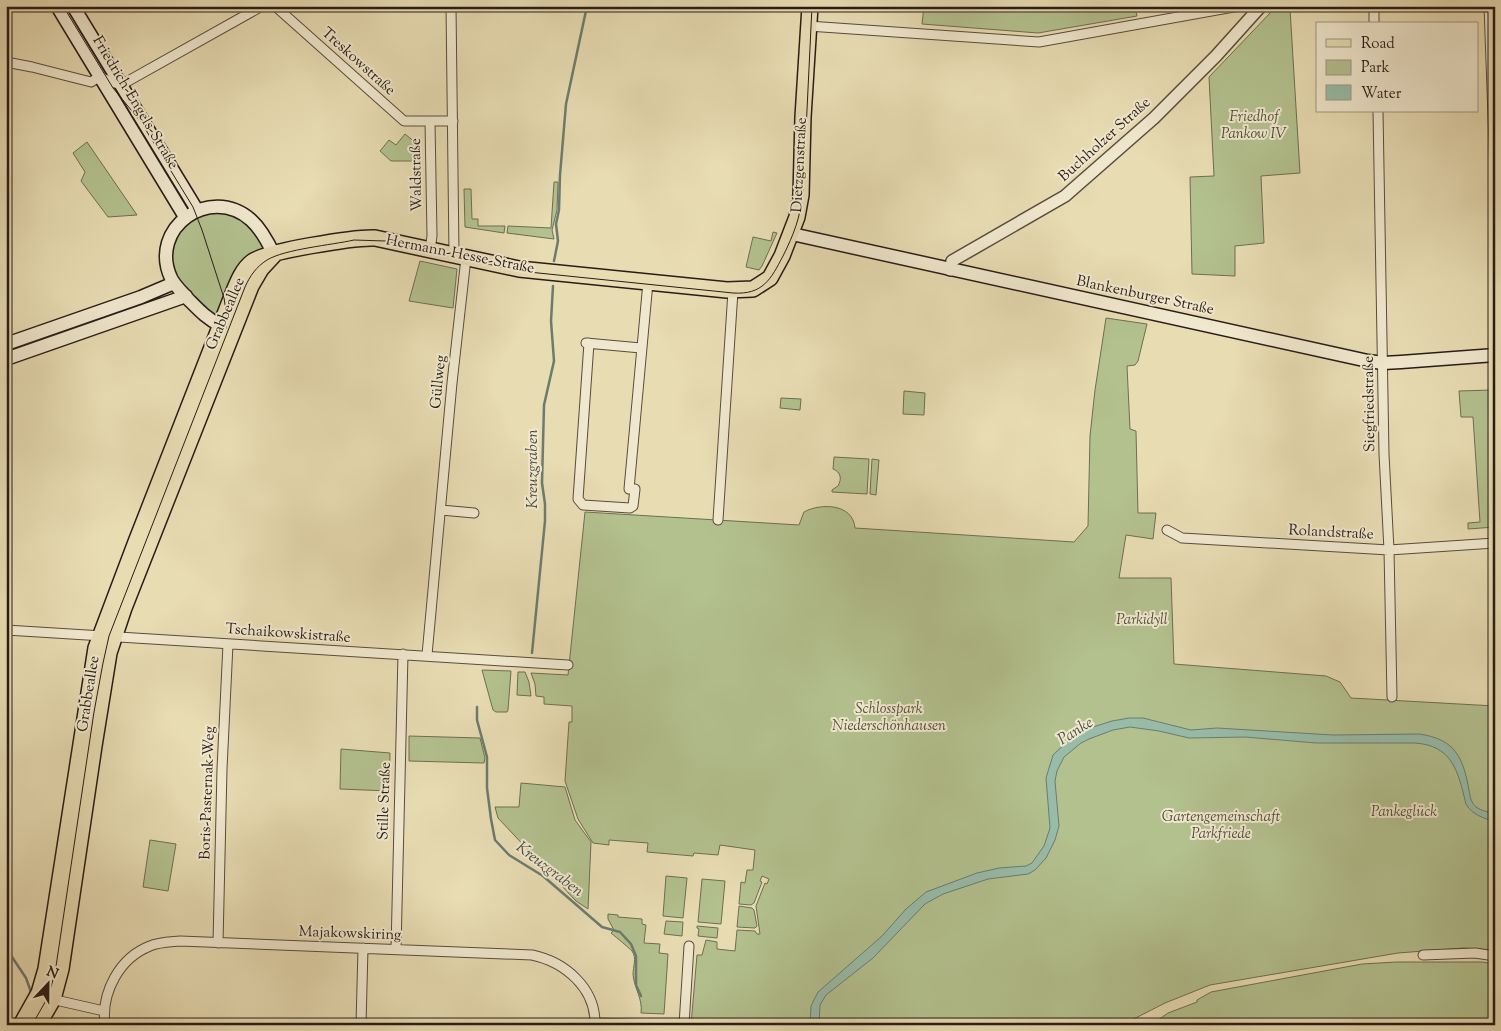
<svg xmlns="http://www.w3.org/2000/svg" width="1501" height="1031" font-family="'Sorts Mill Goudy',serif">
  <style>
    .green { fill: #b3c18f; stroke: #6e6e53 }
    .water { fill: #98bca9; stroke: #6b7c6f }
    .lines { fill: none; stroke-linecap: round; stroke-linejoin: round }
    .stream { stroke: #6b7c6f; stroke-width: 2.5 }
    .minor-casing { stroke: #584c3e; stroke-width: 11 }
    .tertiary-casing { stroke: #584c3e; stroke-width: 14 }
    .secondary-casing { stroke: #281c17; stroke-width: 15 }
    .primary-casing { stroke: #281c17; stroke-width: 18 }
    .minor { stroke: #f0e8ce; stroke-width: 9 }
    .tertiary { stroke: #f0e8ce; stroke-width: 11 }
    .secondary { stroke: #f0e8ce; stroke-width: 12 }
    .primary { stroke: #e8dcb3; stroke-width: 15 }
    .tram { stroke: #281c17; stroke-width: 1 }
    .labels { text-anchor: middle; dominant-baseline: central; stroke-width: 4; stroke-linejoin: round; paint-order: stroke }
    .street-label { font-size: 15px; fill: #281c17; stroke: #f0e8ce }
    .park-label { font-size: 15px; font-style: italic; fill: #524e3b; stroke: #f0e8ce }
    .water-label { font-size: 16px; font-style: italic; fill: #4a4c43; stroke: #f0e8ce }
  </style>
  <rect width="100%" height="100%" fill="#e8dcb3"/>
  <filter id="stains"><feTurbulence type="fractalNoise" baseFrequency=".004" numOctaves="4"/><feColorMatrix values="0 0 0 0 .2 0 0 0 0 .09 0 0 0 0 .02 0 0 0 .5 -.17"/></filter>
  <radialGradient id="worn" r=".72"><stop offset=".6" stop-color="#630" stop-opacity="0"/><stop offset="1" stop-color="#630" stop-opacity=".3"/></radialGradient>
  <path class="green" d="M924,6H1135L1137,16L1038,33L922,24Z
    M1290,9L1300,173L1261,176L1264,243L1235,246V276L1192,274L1190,177L1214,176L1209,77L1272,11Z
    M405,134L416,143V161H391L380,151L389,140L396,145Z
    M87,142L137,215L108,217L81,181L85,172L73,153Z
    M554,182H558L557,210L552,230L554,239L507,233L508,226L551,228Z
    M464,189H471L472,219H478V226H505L504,233L465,227Z
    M209,212L230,213L253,226L265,247L217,316L208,311L179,280L174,270L171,253L174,243L185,224Z
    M773,232L777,233L762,266L759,270L746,267L753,237L771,241Z
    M420,261L457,269L453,308L409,301Z
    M1106,318L1147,324L1138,361L1135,365L1127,366L1130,429L1136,431L1138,513H1156L1153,539L1126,535L1119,578H1171L1174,664L1326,676L1340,682L1351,698L1495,706V950L1463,948L1398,953L1210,985L1165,1003L1122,1025H691L697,955H702L706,940L717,942V949L735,951L737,930L755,931L757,934H760L756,906L765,883L767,884L769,879L762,876L760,881L762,882L754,903L751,905L739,904L741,882L745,883L747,870H753L755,850L720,845L718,855L694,853L693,856L647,852L648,843L609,840V845L593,843L578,819L565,781L569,722H572V706L544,704V697L536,696L535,684L531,673L568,675L585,512L799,525L804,512C820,503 853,503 855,528L1074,542L1088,526L1090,436L1095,390Z
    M1491,390L1492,401H1495V527L1468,529V523L1480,522L1473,417H1461L1459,391Z
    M904,391L925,393L924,415L903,414Z
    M781,398L801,399L800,410L780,408Z
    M834,457L869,459L867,494L832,492V490L838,486C842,479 841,472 833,469Z
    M872,459L879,460L876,495L870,494Z
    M482,670L511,671L508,710L507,712H496L493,710Z
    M518,672H525L529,682L531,696L517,695Z
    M409,736L480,738L485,758L484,763L409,761Z
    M341,749L390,753L389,791L340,789Z
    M521,783L565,787L575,820L591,842L588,909L576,901L498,818L495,807H519Z
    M150,840L176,844L168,891L143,887Z
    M666,876L687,878L683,918L663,916Z
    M702,879L725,881L721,924L698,922Z
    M739,906L752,908L754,910L757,926L755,928L737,927Z
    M608,914L618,915V917L642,919V924L646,925L644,943L660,944L659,953L668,954L664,1014L641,1013C643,999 634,988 633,974C633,967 637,958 632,951C628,947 617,938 611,933L614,930L608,919Z
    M666,921L683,922L682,936L664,934Z
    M697,926L718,928L717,938L698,936L699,929L697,928Z
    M1396,962H1482L1495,964V1025H1151L1168,1013L1197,1002V1000L1211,992L1362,964Z"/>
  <path class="water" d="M1129,718H1143L1191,730L1217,728L1333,735L1419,734C1455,739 1463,757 1469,790C1470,796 1471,803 1476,807C1481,811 1489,812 1495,814V822C1484,818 1472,815 1466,804C1458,772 1453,745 1414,743H1316L1245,737L1189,738L1159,731L1130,727L1113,730L1089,739L1081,743L1064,757L1057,771L1055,781L1059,826L1055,840L1046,858L1035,870L1028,874L988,879L943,894L925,904L873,958L826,995L820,1005L819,1025H810L811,1006L818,992L882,936L906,909L926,892L977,873L999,868L1026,866L1032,863L1044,846L1050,828L1046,778L1053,755L1071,738L1087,729L1112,721Z"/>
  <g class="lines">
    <path class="stream" d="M554,261L558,241L556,224L559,210L560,175L566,104L587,6
      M532,653L545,521V504L542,483L544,405L554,361L551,321L553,286
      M477,707V720L487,757V788L491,819L495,840L509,855L543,876L602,927L620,932L631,944L636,956V985L641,996
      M6,927L8,930V951L26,978L31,992
      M51,1022L53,1025"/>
    <g class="minor-casing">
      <path id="minor" d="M275,6L404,121H453
        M451,6L454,255
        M1374,6V24
        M1489,6L1495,172
        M808,26L1039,42L1239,6
        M6,62L32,67L91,82L99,77L121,85L262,6
        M1378,111L1384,454L1389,550L1392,697
        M430,122L432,236L430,250
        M586,343L641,348
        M589,343L578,499L583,505L630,508L633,506L635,489H629L648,282
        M441,510L474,513
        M718,520L733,291
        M1167,530L1182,538L1389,550L1495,543
        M6,630L568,665
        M427,655L452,383L466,258
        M218,943L222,769L228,644
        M396,949L403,654
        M1423,955L1475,953L1495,956
        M39,993L60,1001L104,1011
        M596,1023L655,1025
        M105,1025C101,993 119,958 150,946C159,942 170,942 180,941L532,955C565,962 596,988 595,1025
        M361,1025L363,948
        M684,1025L689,946"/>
    </g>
    <g class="tertiary-casing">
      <path id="tertiary" d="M950,270L952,261L1065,196L1154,118L1216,56L1261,6"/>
    </g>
    <g class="secondary-casing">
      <path id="secondary" d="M57,6L185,217
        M73,6L197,210
        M792,234L1368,361L1383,363L1401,362L1495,355
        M220,325C207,319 198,309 188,299C182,292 175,286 171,278C148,228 210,184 251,220C261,229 268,242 274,255
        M6,344L141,297L174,283
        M6,359L186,296"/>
    </g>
    <g class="primary-casing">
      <path id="primary" d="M21,1025L39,993L46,969L96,648L136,542L234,291C238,281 243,269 252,262C266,251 356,237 375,238L519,269L727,290L753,289L770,278L782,256L797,217L801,195L803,117L810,6
        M38,1025L53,999L61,969L94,746L109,653L124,608L251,286L261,269L274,255"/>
    </g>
    <use href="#minor" class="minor"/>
    <use href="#tertiary" class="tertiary"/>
    <use href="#secondary" class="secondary"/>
    <use href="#primary" class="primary"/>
    <path class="tram" d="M63,6L113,88L141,122L193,207L202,230L224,298L226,311V328
      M32,1025L48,997L55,973L94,712L103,663L109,636L245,287C250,276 256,267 267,260C285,249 332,245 354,240L386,241L519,271L733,293C763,295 771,279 783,256C794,234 800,218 803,193L812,6"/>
  </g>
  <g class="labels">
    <g class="street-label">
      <text transform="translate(358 62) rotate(42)">Treskowstraße</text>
      <text transform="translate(135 103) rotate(59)">Friedrich-Engels-Straße</text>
      <text transform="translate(1105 140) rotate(-42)">Buchholzer Straße</text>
      <text transform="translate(800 165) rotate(-87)">Dietzgenstraße</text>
      <text transform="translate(417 175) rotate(-91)">Waldstraße</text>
      <text transform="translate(460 255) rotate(11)">Hermann-Hesse-Straße</text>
      <text transform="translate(1145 296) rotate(12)">Blankenburger Straße</text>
      <text transform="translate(226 314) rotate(-67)">Grabbeallee</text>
      <text transform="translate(439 382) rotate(-84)">Güllweg</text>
      <text transform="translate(1370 404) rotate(-91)">Siegfriedstraße</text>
      <text transform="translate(1331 533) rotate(3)">Rolandstraße</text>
      <text transform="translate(288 634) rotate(4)">Tschaikowskistraße</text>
      <text transform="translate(89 694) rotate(-81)">Grabbeallee</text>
      <text transform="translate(208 793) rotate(-88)">Boris-Pasternak-Weg</text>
      <text transform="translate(385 801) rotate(-88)">Stille Straße</text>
      <text transform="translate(350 934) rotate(2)">Majakowskiring</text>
    </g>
    <g class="park-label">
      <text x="1254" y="117">Friedhof<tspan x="1254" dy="17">Pankow IV</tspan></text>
      <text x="1142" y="620">Parkidyll</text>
      <text x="889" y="709">Schlosspark<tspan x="889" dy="17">Niederschönhausen</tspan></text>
      <text x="1404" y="812">Pankeglück</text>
      <text x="1221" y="817">Gartengemeinschaft<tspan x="1221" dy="17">Parkfriede</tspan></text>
    </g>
    <g class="water-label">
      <text transform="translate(533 469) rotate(-90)">Kreuzgraben</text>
      <text transform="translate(1076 732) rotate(-32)">Panke</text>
      <text transform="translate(549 870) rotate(37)">Kreuzgraben</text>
    </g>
  </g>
  <rect width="1501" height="1031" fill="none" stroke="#e8dcb3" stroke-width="25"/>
  <rect x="8" y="8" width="1486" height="1016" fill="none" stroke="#281c17" stroke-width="2.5"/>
  <rect x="12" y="12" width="1476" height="1006" fill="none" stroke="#281c17"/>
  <rect x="1316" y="22" width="162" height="90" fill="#f0e8ce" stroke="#a09685"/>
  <rect x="1326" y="39" width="25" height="8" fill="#e8dcb3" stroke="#a09685"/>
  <text x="1361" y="48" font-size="15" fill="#281c17">Road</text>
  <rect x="1326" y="60" width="25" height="15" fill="#b3c18f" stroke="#a09685"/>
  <text x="1361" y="72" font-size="15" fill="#281c17">Park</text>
  <rect x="1326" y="85" width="25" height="15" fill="#98bca9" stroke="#a09685"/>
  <text x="1361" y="98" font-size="15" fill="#281c17">Water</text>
  <g transform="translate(48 984) rotate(22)" stroke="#f0e8ce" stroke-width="4" paint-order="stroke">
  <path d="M0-4L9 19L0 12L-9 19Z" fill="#281c17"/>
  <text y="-8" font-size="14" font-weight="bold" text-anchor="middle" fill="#281c17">N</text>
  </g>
  <rect width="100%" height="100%" filter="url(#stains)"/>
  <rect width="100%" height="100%" fill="url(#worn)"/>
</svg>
